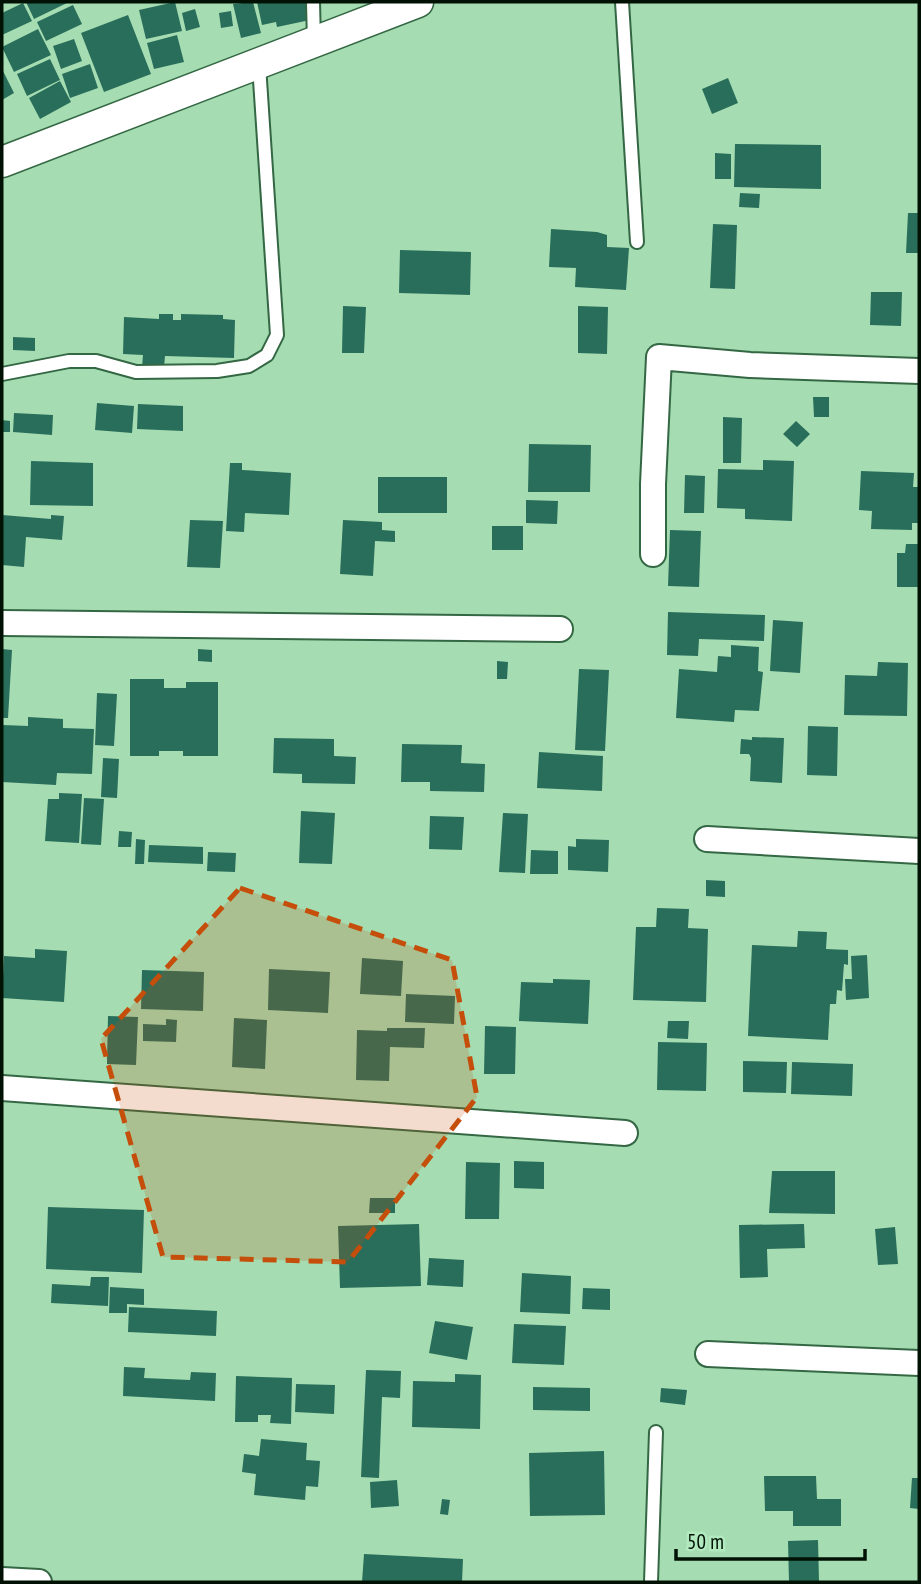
<svg xmlns="http://www.w3.org/2000/svg" width="921" height="1584" font-family="'PT Sans Narrow',sans-serif">
  <style>
    .building { fill: #296e5b }
    .lines { fill: none; stroke-linecap: round; stroke-linejoin: round }
    .service-casing { stroke: #346743; stroke-width: 16 }
    .minor-casing { stroke: #346743; stroke-width: 28 }
    .tertiary-casing { stroke: #346743; stroke-width: 33 }
    .service { stroke: #fff; stroke-width: 12 }
    .minor { stroke: #fff; stroke-width: 24 }
    .tertiary { stroke: #fff; stroke-width: 30 }
    .marked { fill: #c54e0b; fill-opacity: 0.2; stroke: #c54e0b; stroke-width: 5; stroke-dasharray: 14 9; stroke-linejoin: round }
  </style>
  <rect width="100%" height="100%" fill="#a5dcb2"/>
  <path class="building" d="M26,2H69L34,19Z
    M175,2L182,31L146,39L139,10Z
    M253,2L261,33L241,38L233,4Z
    M257,2H306L310,20L277,27L276,22L262,25Z
    M23,3L32,21L2,35V13Z
    M73,5L82,24L46,41L37,22Z
    M195,9L200,27L186,31L182,13Z
    M231,11L233,26L221,28L219,13Z
    M128,15L151,74L104,92L81,33Z
    M38,29L51,55L14,72L2,47Z
    M177,35L184,62L154,69L147,43Z
    M74,39L82,61L61,69L53,46Z
    M50,59L60,80L27,96L17,74Z
    M90,64L98,88L70,98L62,74Z
    M2,69L14,93L2,100Z
    M728,78L738,103L712,114L702,89Z
    M60,81L71,102L40,119L29,98Z
    M735,144L821,145V189L734,187Z
    M715,153L731,154V179H715Z
    M740,193L760,194L759,208L739,207Z
    M908,213H919V253H906Z
    M713,224L737,225L735,289L710,288Z
    M551,229L597,232L607,235V247L629,248L626,290L575,287L576,268L549,267Z
    M400,250L471,252L470,295L399,293Z
    M871,292H902L901,326L870,325Z
    M343,306L366,307L364,353H342Z
    M578,306L608,307L607,354L578,353Z
    M159,314H173V320H181V314L223,315V319L235,320L234,358L165,356L164,367H142L143,355L123,354L124,317L159,319Z
    M13,337L35,338V351L13,350Z
    M813,397H829V417H814Z
    M97,403L134,406L132,433L95,430Z
    M138,404L183,406V431L137,429Z
    M14,413L53,415L52,435L13,432Z
    M723,417L742,418L741,463H723Z
    M2,420L10,421V432H2Z
    M796,421L810,434L797,447L783,434Z
    M529,444L591,445L590,492H528Z
    M763,460L794,461L792,521L745,519V509L717,508L718,469L763,470Z
    M31,461L93,463V506L30,505Z
    M230,463H242V470L291,473L289,515L245,513L244,532L226,531Z
    M861,471L914,473L913,487H919V523H912V530L871,529L872,511L859,510Z
    M685,475L705,476L704,513H684Z
    M378,477H447V513H378Z
    M526,500L558,501L557,524L526,523Z
    M2,515L51,519V515L64,516L62,540L26,537L24,567L2,565Z
    M190,520L223,521L220,568L187,567Z
    M343,520L382,522V530L395,531V542L375,541L373,576L340,574Z
    M492,526H523V550H492Z
    M670,530L701,531L699,587L668,586Z
    M906,544H919V587H897V553H905Z
    M668,612L765,615L764,641L699,639L698,656L667,655Z
    M773,620L803,622L800,673L770,671Z
    M731,645L759,647L758,671L763,672L759,711L735,710L734,722L676,718L679,669L717,672L718,656L731,657Z
    M2,649L12,650L8,718H2Z
    M198,649L212,650V662L198,661Z
    M497,661L508,662L507,679H497Z
    M878,662L908,663L907,716L844,715L845,675L877,676Z
    M579,669L609,670L605,751L575,750Z
    M130,679H164V688H186V682H218V756H183V751H159V756H130Z
    M97,693L117,694L114,746L95,745Z
    M28,717L63,719V728L94,729L92,774L57,773L56,785L2,782L3,725L28,726Z
    M808,726L838,727L837,776L807,775Z
    M752,737L784,738L782,783L750,781L751,758L749,754H740L741,739L752,740Z
    M274,738L334,739V756L356,757L355,784L302,783V774L273,773Z
    M402,744L462,745L461,763L485,764L484,792L430,791V782H401Z
    M539,752L603,756L602,791L537,788Z
    M103,758L119,759L117,798L101,797Z
    M59,793L82,794L79,843L45,841L48,799H59Z
    M84,798L104,799L101,845L81,844Z
    M301,811L335,813L332,864L299,863Z
    M503,813L528,814L525,873L499,872Z
    M430,816L464,817L462,850L429,849Z
    M119,831L132,832L131,847H118Z
    M136,839L145,840L144,864H135Z
    M576,839L609,840L608,872L568,870V846L576,847Z
    M149,845L203,847V864L148,862Z
    M531,850L558,851V874H530Z
    M208,852L236,853L235,872L207,871Z
    M706,880L725,881V897L706,896Z
    M657,908L689,909L688,928L708,929L706,1002L633,1000L636,927H656Z
    M798,931L827,932L826,949L848,950V965L844,964L842,991L837,990L836,1004H830L828,1040L748,1036L752,945L797,947Z
    M35,949L67,951L64,1002L2,998L4,956L35,958Z
    M867,955L869,998L846,1000L845,979H852L851,956Z
    M362,958L403,961L401,996L360,994Z
    M269,969L330,972L328,1013L268,1010Z
    M142,970L204,972L203,1011L141,1009Z
    M553,979L590,980L588,1024L519,1021L521,982L553,983Z
    M406,994L455,996L454,1024L405,1022Z
    M108,1016L138,1017L136,1065L107,1064Z
    M234,1018L267,1020L265,1069L232,1067Z
    M166,1019L177,1020L176,1042L143,1041V1024L166,1025Z
    M668,1021H689L688,1039L667,1038Z
    M485,1026L516,1027L515,1074H484Z
    M387,1028H425L424,1048L390,1047L389,1081L356,1080L357,1030L387,1031Z
    M658,1042L707,1043L706,1091L657,1090Z
    M743,1061L787,1062L786,1093L743,1092Z
    M792,1062L853,1064L852,1096L791,1094Z
    M514,1161L544,1162V1189L514,1188Z
    M466,1162L500,1163L499,1219H465Z
    M772,1171H835V1214L769,1213Z
    M370,1198H395V1213H369Z
    M48,1207L144,1210L142,1273L46,1269Z
    M419,1224L421,1286L340,1288L338,1226Z
    M804,1224L805,1248L767,1249L768,1277L740,1278L739,1225Z
    M895,1227L898,1264L878,1265L875,1229Z
    M429,1258L464,1260L463,1287L427,1285Z
    M522,1273L571,1276L570,1314L520,1312Z
    M91,1277H109L108,1306L51,1303L52,1284L90,1286Z
    M110,1287L144,1289V1305L127,1304V1313H109Z
    M583,1288L610,1289V1310L582,1309Z
    M129,1307L217,1311L216,1336L128,1332Z
    M435,1321L473,1327L467,1360L429,1353Z
    M514,1324L566,1326L564,1365L512,1363Z
    M124,1367L145,1368L144,1378L190,1380L191,1372L216,1373L215,1401L123,1396Z
    M366,1370L401,1371L400,1398L382,1397L379,1478L361,1477Z
    M455,1374L481,1375L480,1429L412,1427L413,1381L455,1382Z
    M236,1376L292,1378L291,1424L270,1423L271,1415H258V1422H235Z
    M296,1384L335,1385L334,1414L295,1412Z
    M533,1387L590,1388V1411L533,1410Z
    M661,1388L687,1390L685,1405L660,1402Z
    M261,1439L307,1443L306,1460L320,1461L318,1487L306,1486L305,1500L254,1495L256,1474L242,1472L244,1454L259,1456Z
    M604,1451L605,1515L530,1516L529,1453Z
    M764,1476H816L817,1499H841V1526H793V1511H765Z
    M912,1478H919V1509L910,1508Z
    M397,1480L399,1506L371,1508L370,1482Z
    M442,1499L450,1500L448,1515L440,1514Z
    M818,1540L819,1582H789L788,1541Z
    M364,1554L463,1559L462,1582H362Z"/>
  <g class="lines">
    <g class="service-casing">
      <path id="service" d="M313,2L314,42
        M622,2L637,242
        M2,374L69,361H96L136,372L217,371L249,366L267,355L277,335L259,65
        M651,1582L656,1432"/>
    </g>
    <g class="minor-casing">
      <path id="minor" d="M653,554V484L659,357L750,365L919,371
        M2,623L560,629
        M707,839L919,851
        M2,1088L625,1133
        M708,1354L919,1363
        M2,1580L39,1582"/>
    </g>
    <g class="tertiary-casing">
      <path id="tertiary" d="M2,162L418,2"/>
    </g>
    <use href="#service" class="service"/>
    <use href="#minor" class="minor"/>
    <use href="#tertiary" class="tertiary"/>
  </g>
  <path class="marked" d="M240,888L452,960L477,1097L348,1262L163,1257L101,1039Z"/>
  <rect width="921" height="1584" fill="none" stroke="#011205" stroke-width="7"/>
  <path d="M676 1549v10h189v-10" fill="none" stroke="#011205" stroke-width="3.5"/>
  <text x="687" y="1549" font-size="21" fill="#011205" stroke="#b2e9bf" stroke-width="5" paint-order="stroke">50 m</text>
</svg>
